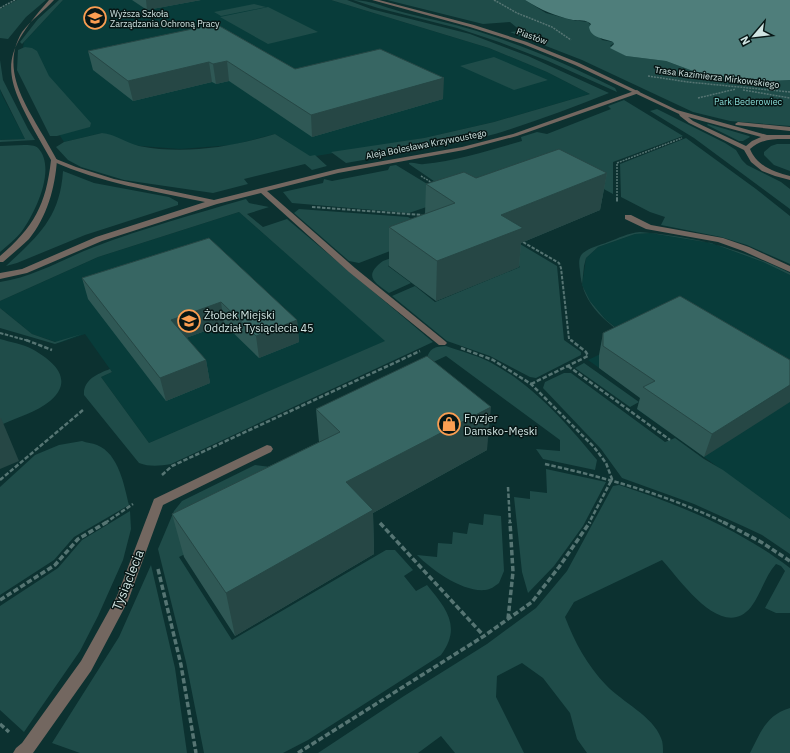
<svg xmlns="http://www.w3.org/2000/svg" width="790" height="753" font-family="'IBM Plex Sans',sans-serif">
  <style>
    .built { fill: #083c3a }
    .green { fill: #1f4c49 }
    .water { fill: #4f7e7b }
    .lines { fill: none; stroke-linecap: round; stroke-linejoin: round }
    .path-far3 { stroke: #567573; stroke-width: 1.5; stroke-dasharray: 2 1; stroke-linecap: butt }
    .path-far2 { stroke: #567573; stroke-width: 2; stroke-dasharray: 3.5 1.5; stroke-linecap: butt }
    .path-far1 { stroke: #567573; stroke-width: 2.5; stroke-dasharray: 4.5 2; stroke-linecap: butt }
    .path { stroke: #567573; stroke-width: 3.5; stroke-dasharray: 5.5 2.5; stroke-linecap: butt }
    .service { fill: #736760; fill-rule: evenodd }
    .pedestrian { fill: #736760; fill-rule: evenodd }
    .minor { fill: #736760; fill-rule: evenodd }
    .wall { fill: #2f5855 }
    .shaded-wall { fill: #264745 }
    .building { fill: #376663; stroke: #264745 }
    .labels { text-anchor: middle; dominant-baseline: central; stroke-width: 3; stroke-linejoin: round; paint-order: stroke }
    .far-poi-label { font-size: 9px; fill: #d1e5e3; stroke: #071615; text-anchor: start }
    .far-street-label { font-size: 9px; fill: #d1e5e3; stroke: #071615 }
    .far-park-label { font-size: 9px; fill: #8bded9; stroke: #071615 }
    .poi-label { font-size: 11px; fill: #d1e5e3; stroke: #071615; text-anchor: start }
    .near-street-label { font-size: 13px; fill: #d1e5e3; stroke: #071615 }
  </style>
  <rect width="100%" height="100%" fill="#0c3130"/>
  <path class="built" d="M63,0H331L489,48L547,72L590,94L494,122L424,138L310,157L275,134L233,145L180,149L140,146L129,144L102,133L64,142L51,122L21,55L24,42Z
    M0,89L2,95L25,139L0,140Z
    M239,212L386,341L149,443L101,377L112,372L85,334L59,343L32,334L0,308V301L98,257Z
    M650,233L711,243L763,262L790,275V519L676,437L666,427L663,428L637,409L648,403L588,360L631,339L605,319L590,301L582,285L586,258L598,247L635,234Z"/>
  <path class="green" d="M17,0H46L26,17L8,39L0,38V9Z
    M59,0H63L22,44L20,42L38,19Z
    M331,0H347L371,9L470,34L528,56L609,93C572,108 534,122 495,134C446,147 395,154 346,163L331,152L424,138L494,122L590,94L547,72L489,48Z
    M353,0C371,0 389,9 406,13C433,20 460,25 486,34C530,48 573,67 615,88L617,92L548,61L499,42L457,28L378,8Z
    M387,0H525L546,13L572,20L588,22L602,40L613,42L614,43L610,46L626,56L666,61L701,74L769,81L790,80V126L730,121L693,112L582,60L510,32L521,31L510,22L483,24Z
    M254,4L266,7L221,16L214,12Z
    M268,7L318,32L268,44L220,17Z
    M25,47L32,48L37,51L49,76L91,123L90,127L57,136H50L17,70L18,50Z
    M494,57L548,80L514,90L460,66Z
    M0,60L3,80L28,129L35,140L0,142V140L25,139L0,89Z
    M624,100L683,136L613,162V194L563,167L441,186L409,164V163C415,162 419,165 424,164C457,161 491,150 522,141L521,137L537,132L547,134L611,109L608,106Z
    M657,109L725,143L736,150L742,160L747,165L781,182L790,189V209L694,138L650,111Z
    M708,124L749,136L750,137L743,141H739L707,125Z
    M102,133C115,134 126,143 139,146C184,155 232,147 275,134L310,156L315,155L327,166L312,170L305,164L244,179L248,184L213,193L124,180L81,167L68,160L56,147L64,142Z
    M686,138L756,189L790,216V264L747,245L721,237L661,225L665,217L650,212L621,197L620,164Z
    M777,144H790V171L774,165L764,155V152L771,146Z
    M24,145C29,145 35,145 38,148C57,168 35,213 22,231C16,239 7,246 0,252V146Z
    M396,165L447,196L444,201L409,213L292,203L283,192L323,183L324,179L332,181L388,170L390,166Z
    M63,171L94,183L169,197L178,202V205L85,235L17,263L6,266C38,236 60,218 63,171Z
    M246,199L249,203L269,207L247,214L263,227L287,219L433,342L171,464C159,466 150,467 139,463L84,395C83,380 97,374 110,369L112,372L101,377L149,443L385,341L239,212L98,257L0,301V282C34,277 63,259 94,247C144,228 195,214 246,199Z
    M299,209L408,217L416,222L411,243L359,263L349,261L294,213Z
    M640,232C698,237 737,248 790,273V275L763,262L711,243L650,233L635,234L598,247L586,258L584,266L582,285L590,301L605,319L621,332H620C598,315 582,300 580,271C579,265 578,257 583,253C589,248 600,245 608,242C619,238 628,233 640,232Z
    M445,238H459L388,266L411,283L389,293C374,282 363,276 383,261Z
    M520,244L557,266L564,340L581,352V355L536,378L530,377L490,356L447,341L392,296L415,286L435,302L520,267L499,253Z
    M0,308L32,334L55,342L82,334L55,344L0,328Z
    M0,339C10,342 23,344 32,349C54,361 75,380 50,401C37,412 18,417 3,424L0,418Z
    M446,346C463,352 480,356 495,365C535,387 568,425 597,460L595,470L543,459L536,449L560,451V440L446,356L429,364L425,363C430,349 431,347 446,346Z
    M584,363L639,402L630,407L575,368Z
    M564,373H571L665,442L675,438L704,459L723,470L790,519V554L762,535L745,527L694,504L622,478L601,449L543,388L545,382Z
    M82,441C87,443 92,443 97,445C119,454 124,485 129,505L74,537L54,560L0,595V487L35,455L59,445Z
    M255,465L278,468L304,494L179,557L232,640L386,550H395L413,570L404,576L416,591L427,585C446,608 462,627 441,655L308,740L283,753H204L186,662L158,549L174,511L182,501Z
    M546,469L606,482L583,526L554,566L528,593L522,572L514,497L530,499V491L547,493Z
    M619,485C680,505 739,529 790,568V613H776L765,608L785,571L781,566L776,564C765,576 761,594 751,607C722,643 679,578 662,560L574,602L565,617C575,643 587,665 606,685C622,702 653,716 661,738C663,742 663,748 663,753H587L577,739L570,713L543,678L522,663L497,676L496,697L524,753H455L441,736L418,753H318L404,696L487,644L536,608L567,571L613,486Z
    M130,511L131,529L123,560L98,616L80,651L24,732L0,710V606L58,568L82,540Z
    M484,514L501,516L504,571L499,583C495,586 490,590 485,590C462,592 432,570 417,555L437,557L438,543L452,544L453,532L467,534L469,523L483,525Z
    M151,565L175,668L187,753H80L52,743L119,637Z
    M790,708V753H750C761,732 766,715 790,708Z"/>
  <path class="water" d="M525,0H790V80L769,81L701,74L666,61L626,56L610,48L614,44L613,42C605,38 591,39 589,27L591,24C586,19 579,21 573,20C555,16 541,10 525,0Z"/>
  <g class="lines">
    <path class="path-far3" d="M494,0L517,13L552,27L571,40
      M0,8L15,0
      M648,76L688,82L790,92
      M743,90L790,98
      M698,98L736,89
      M421,176L434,184
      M617,199V163L682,138"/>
    <path class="path-far2" d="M617,198V202
      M312,207L422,215
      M523,242L559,263L561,268L569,339L572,341
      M0,333L29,341"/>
    <path class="path-far1" d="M26,340L52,350
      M461,348L493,360L531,384L594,447L606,463L612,479L589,523
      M568,366L670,440
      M531,384L588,356L586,352L571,340
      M545,464C607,478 668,495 725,523
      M162,475L172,466L420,351
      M0,480L83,410
      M508,487L510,523
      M105,523L133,504"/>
    <path class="path" d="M723,522L761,542L790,561
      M380,523L484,636
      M158,569L181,665L196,753
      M0,600L55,565L78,539L107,522
      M508,619L513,572L510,522
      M0,724L9,732
      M298,753L484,636L532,602L559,567L590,522"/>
    <path class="service" d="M637,90L640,92L639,93L517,136L464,150L338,173L267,191L355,268L445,341L447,343L445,345H439L349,272L261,193L217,204L102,241L27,273L0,279V273L22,269L96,237L205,202C153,191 101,183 52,161V159H56L76,167L114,179L214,200L338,169L462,147L513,134Z
      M625,215H631L651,225L723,238L749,247L790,266V272L743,251L718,242L646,229L625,219Z
      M267,445L271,446L273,449L271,452L163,505L128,601L91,671L33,753H13L16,748L22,743L81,661L117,596L154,499Z"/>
    <path class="pedestrian" d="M49,0H54C44,11 31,20 22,32C0,69 25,104 44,137L41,139L38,137C1,71 0,56 49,0Z
      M54,158L57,160C55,188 47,217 29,239C21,247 12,254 3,262H0V256C34,227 46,205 51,160Z"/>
    <path class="minor" d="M372,0H379L474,25L527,42L579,63L677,110L767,135H790V139C775,139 762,138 750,149C757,166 774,172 790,176V180L775,176L762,171L751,162L744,150L689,123L680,116L679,114L575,65L523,44L470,27ZM688,117L761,137L752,141L746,146L693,121Z
      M738,122L790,127V131L736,125L735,124Z
      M39,136L44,137L57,160L56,161L51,160L38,137Z"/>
  </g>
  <path class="wall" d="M132,0H201L147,10Z
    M216,24L295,69L443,99L312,137L229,81L216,84L212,82L133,101L93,70L88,51Z
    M607,173L600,210L521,243L519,267L436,301L389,266V227L425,214L426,184L476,178Z
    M209,238L297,320L299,342L259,358L224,324L186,338L206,360L210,383L166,401L88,299L82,278Z
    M603,333L790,360L704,457L637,409L640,398L599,368V355Z
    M316,409L487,450L373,513L374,554L235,636L184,557L172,514L319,442Z"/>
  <path class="shaded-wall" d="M146,0H201L147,10Z
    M227,61L229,81L216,84L213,64Z
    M209,62L212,82L133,101L128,81Z
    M444,78L443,99L312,137L311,115Z
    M607,173L600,210L521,243L519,267L436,301L437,261L501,215Z
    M221,302L224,324L175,342L171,320Z
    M297,320L299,342L259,358L256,336Z
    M206,360L210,383L166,401L160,378Z
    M790,385V402L704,457L712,434Z
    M491,407L487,450L373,513L374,554L235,636L226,593L346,482Z
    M0,418H1L19,461L0,469Z"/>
  <path class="building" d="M216,24L295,69L380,49L444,78L311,115L227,61L213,64L209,62L128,81L88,51Z
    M559,149L607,173L501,215L523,228L437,261L389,227L455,203L426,184L464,172L476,178Z
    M209,238L297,320L256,336L221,302L171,320L206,360L160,378L82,278Z
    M680,296L790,360V385L712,434L643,387L655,381L603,346V333Z
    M427,356L491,407L346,482L373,510L226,593L172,514L340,432L316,409Z"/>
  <defs>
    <g id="university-ring" transform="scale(1.15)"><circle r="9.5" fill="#071615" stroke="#fb9e52" stroke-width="1.5"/><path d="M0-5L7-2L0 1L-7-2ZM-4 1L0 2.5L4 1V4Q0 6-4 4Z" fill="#fb9e52"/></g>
    <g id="school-ring" transform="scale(1.15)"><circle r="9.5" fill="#071615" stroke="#fb9e52" stroke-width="1.5"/><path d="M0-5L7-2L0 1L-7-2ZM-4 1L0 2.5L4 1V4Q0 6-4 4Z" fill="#fb9e52"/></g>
    <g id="shop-ring" transform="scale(1.15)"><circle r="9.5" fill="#071615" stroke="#fb9e52" stroke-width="1.5"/><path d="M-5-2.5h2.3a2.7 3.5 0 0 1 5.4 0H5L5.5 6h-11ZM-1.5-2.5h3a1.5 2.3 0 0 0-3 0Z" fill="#fb9e52"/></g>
  </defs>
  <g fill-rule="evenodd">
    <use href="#university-ring" x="95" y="18"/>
    <use href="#school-ring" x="189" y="321"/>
    <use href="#shop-ring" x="449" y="424"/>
  </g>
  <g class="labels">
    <g class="far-poi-label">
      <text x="110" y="13">Wyższa Szkoła<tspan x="110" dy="10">Zarządzania Ochroną Pracy</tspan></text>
    </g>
    <g class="far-street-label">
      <text transform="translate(532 36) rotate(20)">Piastów</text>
      <text transform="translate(717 77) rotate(7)">Trasa Kazimierza Mirkowskiego</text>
      <text transform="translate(426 144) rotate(-11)">Aleja Bolesława Krzywoustego</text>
    </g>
    <g class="far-park-label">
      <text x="748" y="101">Park Bederowiec</text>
    </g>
    <g class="poi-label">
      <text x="204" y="315">Żłobek Miejski<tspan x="204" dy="13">Oddział Tysiąclecia 45</tspan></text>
      <text x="464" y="418">Fryzjer<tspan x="464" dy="13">Damsko-Męski</tspan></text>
    </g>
    <g class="near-street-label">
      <text transform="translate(128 580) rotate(-68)">Tysiąclecia</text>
    </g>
  </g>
  <g transform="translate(754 36) rotate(242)" stroke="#071615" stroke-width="3" paint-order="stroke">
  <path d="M0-3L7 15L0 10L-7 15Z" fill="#d1e5e3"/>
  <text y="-6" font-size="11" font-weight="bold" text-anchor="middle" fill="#d1e5e3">N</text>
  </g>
</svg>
